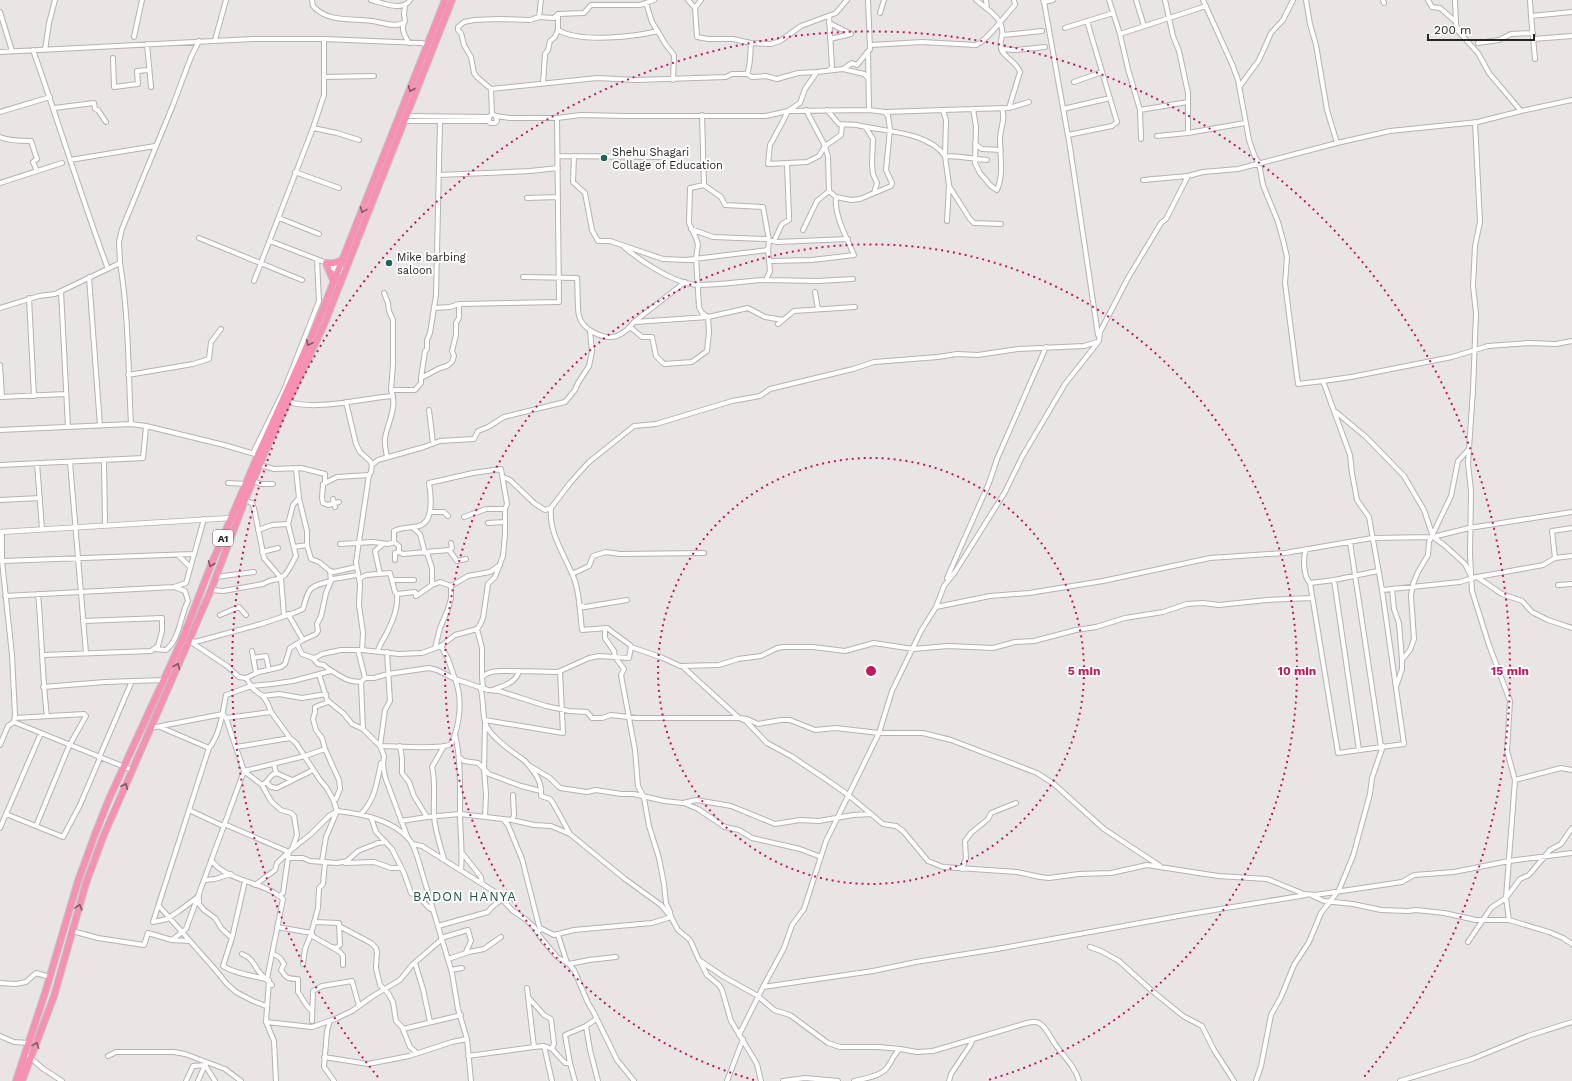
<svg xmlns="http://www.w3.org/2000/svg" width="1572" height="1081" font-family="'Work Sans',sans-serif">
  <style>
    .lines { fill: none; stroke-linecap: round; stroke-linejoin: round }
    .minor-casing { stroke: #b6b2b2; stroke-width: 6 }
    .tertiary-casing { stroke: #b6b2b2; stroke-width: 6 }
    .trunk-casing { stroke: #c2c2c2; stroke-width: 8 }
    .minor { stroke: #fff; stroke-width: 4 }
    .tertiary { stroke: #fff; stroke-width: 4.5 }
    .trunk { stroke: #f790b2; stroke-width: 6 }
    .oneway { stroke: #845564 }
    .ring { fill: none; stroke: #c2185b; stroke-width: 2; stroke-dasharray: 2 4 }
    .poi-dot { fill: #1c6459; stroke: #fff; stroke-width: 1.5 }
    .labels { text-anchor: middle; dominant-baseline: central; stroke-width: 4; stroke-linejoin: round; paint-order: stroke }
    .shield { fill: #fff; stroke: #676666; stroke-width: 1 }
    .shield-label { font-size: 10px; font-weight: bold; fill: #262524 }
    .poi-label { font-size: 11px; fill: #262524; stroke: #fff; text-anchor: start }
    .quarter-label { font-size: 13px; letter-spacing: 1px; fill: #1b5349; stroke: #fff }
    .centre { fill: #c2185b; stroke: #fff; stroke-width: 2 }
    .ring-label { font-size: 12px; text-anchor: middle; font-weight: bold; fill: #c2185b; stroke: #fff; stroke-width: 4; stroke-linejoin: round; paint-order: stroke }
  </style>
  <rect width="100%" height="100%" fill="#e9e5e4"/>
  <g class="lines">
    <g class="minor-casing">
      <path id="minor" d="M312,0L313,6C328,23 352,18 372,21C381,22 395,28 403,23
        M371,0C383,3 403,12 410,0
        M688,0L695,8L697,37L708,39H733L751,43L771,44L780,41L801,26L836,13L847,0
        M976,0C987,9 1005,19 1002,36C1001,41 999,45 1002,51C1007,59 1017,63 1020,72L1009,108
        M986,0L987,9
        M1043,0L1044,2L1053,0
        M1109,0L1120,34L1206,6
        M1136,0L1144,26
        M1165,0L1173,36L1179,51L1188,93V133
        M1203,0L1232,64L1238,80L1249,140L1255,157L1259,163L1263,185L1278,222L1283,240L1287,257L1285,283L1298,384L1323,381L1350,455L1352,473L1357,500L1369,517L1382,590L1404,744L1338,753L1310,583L1334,580
        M1306,0L1310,24L1316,45L1327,110L1337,143
        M1383,0L1384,3
        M1428,0L1432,7L1440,8L1456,22
        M1455,0L1456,24L1458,31L1478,53L1489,73L1521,111
        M1530,0L1531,16L1572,12
        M1044,2L1070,147L1098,335
        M646,3L652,22L666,45L674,55L673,80
        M405,5L404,15L405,21C400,29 405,36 409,43
        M695,8L701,0
        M0,12L12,51
        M880,13L884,0
        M829,16L832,67L829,70
        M1531,16L1535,59
        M539,17L541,0
        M829,23L851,34L830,39
        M1065,28L1113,13
        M558,30C580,43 633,37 658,31
        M1120,34L1128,69L1140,110L1141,139
        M1003,35L1042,31
        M134,37L142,0
        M1533,39L1572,36
        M215,40L226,0
        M1478,43L1499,40L1511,34L1533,33
        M147,44L151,87
        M871,45L922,42L976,45C988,40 1006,14 1015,5L1014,0
        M1001,49L1015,50L1045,47
        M33,50C59,123 81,197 108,269
        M45,50L49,23L55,0
        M0,52L253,39H324L421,43L428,45
        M868,53L869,110
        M113,58L114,87L138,84L137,71L149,70
        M843,69L852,63L857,65L870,49L868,0
        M817,72L805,89L800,103L788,111L782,123L770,145L768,164L807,162L819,156L825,146L841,135L842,125
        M747,74C751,64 750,54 751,43
        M324,77L374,76
        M1074,82L1102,72
        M543,84L545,54L548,50L550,41L555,37L558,30V14
        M1240,86L1259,60L1271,33L1283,20L1293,0
        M491,89L477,77L474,73L471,57L464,45L461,33L458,30V27L464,22L474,20L498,19L530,20L539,17L554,18L558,14L584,13L591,5H640L654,0
        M54,108L94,103L95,109L98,110L106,122
        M973,109L976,127L975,163L980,173L991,186L997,190C1004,174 1000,156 1000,139C1000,127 1006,121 1002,108
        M1063,109L1110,98
        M827,110L839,124C845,125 851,124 857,125C885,132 927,131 945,156
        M943,110L946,120L945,156L949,185L947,221
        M1140,110L1188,102
        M0,112L50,97
        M492,114L491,89L597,78L636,80L726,77L732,74H747L752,77L766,76L777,79L798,73L817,72L843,69L864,74L868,78
        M702,115L704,185
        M407,116L489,117L492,114L496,116L497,121L495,123H490L489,121V117
        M496,116L510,118H557L581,115L627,116H766L788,111L869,110L885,112L973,109L1009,108L1029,102
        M405,121H489
        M313,128L337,133L359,140
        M866,128L873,139L872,164L873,174L877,183L874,193
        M1068,135L1112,126L1117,122L1087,21
        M1157,136L1188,133L1245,123
        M0,137C10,141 21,141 31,141L37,159L33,162L37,171
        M975,144L982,149L1001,150
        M558,156L661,157
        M574,156L573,182L585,193L592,230L598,241H610L663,259L686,260L768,250L770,271L766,280C744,281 721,285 698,285C675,284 640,261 623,246
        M945,157C951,154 978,160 987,160
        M70,160L155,146
        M295,172L339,188
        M439,175L530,171L558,168
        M1143,180L1188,176L1203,172L1238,169L1337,143L1390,131L1478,122L1521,111L1572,100
        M0,183L62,163
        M949,186L970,219L974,223L1001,224
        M836,197L851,200L860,199L891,186L892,183L886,170L890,129L888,116L885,112
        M527,198L558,197
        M279,218L319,234
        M691,229L713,237L766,239L777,242L848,239
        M803,230L817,201L829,191
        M199,238L302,280
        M270,241L345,270
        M774,241L782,224L789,220V217L787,164
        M770,261L812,260L854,255C847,238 834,216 836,197L829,191L828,157L825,146L806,110
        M120,263C129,316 128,370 131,424
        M327,266L344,273
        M89,277L100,426
        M523,277L577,278C578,288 577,307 579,316C583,330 603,340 617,336C625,333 629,328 634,322L685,282
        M766,280L818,281L853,279
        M254,281L313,128L324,95V39
        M61,291L68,427
        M815,292L818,309
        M384,293L388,303L389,311L393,320V364L391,390
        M29,298L34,396
        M0,308L39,296L55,294L120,263L119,242L122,229L173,105L191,57L199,41
        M434,308L450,307L459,304L559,302L557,118
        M635,322L708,317L748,308L765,317L783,320
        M778,324L794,311L855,307
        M630,327L642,337H652L656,356L664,364L692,362L707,351L709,332L708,317L702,313L699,307L696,258L698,245L696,238L689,223L690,188L704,185L721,197L725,205L763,207L769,240L768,250
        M0,365L2,397
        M128,375L193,364L209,359L211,342L221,329
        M421,378L425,351L427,349V340L430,333L436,295L440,122
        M1323,381L1351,377L1452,357L1488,346L1529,343L1556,344L1572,341
        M0,397L66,394
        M289,402C318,411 363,398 393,396
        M346,402L356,444L360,452L370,461L372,465
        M429,410L433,443
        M1336,412L1366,437L1404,476L1424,510L1433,537L1443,544L1465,564L1471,576
        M0,430L131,424L146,426L224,445L258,455
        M253,453L284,390L319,301L317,260
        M387,457C386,451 384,444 385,438C388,422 398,406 391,390H415L421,383V378L440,368L447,366L452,362L454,356L452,351L456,335V323L459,318V304
        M104,460L105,524
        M70,462L86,653
        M37,463L42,529
        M0,465L143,458L146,427
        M260,465L274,469L301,468L325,474V482
        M503,477L510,480L534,503L545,510L551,508C548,534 567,558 575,581C580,597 580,614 582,630L607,628L630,645L631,647L663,658L680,666L719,665L738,659L761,656L777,648L783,647H813L845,651L874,643L913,649L948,646L993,648L1015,642L1034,641L1076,630L1096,627L1125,618L1163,612L1187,604L1203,603L1219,605L1267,600L1312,598
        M253,481L261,484H273
        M228,483L246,484
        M299,498L307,531V545L311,559L319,562L330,571L334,572L356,567
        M333,499L335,507
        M0,500L40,498
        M245,500L252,503L254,508L264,558L281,578L284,616
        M339,502L328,505L323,503L322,498L323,484L337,477L369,475
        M551,508L570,483L589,462L634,426L656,424L732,401L760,396L770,389L853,369L874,362L938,357L957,354L978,355L1018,349L1084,346L1097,342
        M430,512H444L448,516
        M464,517L486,509H505
        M488,523L505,522
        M412,527L420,534L425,553
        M1572,528L1552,531L1555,558L1572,556
        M258,530L272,525L288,524
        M2,532V561L12,655L15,715L14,722
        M1350,542L1381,747
        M340,544L373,542L388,544L394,542
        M294,547L307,545
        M1306,549C1303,558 1303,576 1310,583
        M449,550L452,548L451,543
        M262,552L278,548
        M427,553L432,568V585
        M179,556L190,567
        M395,560V553L399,552
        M2,561L193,554
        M380,574L375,551L383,544
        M572,574L589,566L593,556L606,552L620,554L704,553
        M216,577L254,572
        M1477,577L1502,594L1522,601L1532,612L1548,620L1572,628
        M947,578L989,483L997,459L1046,347
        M359,579L366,575L390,573L395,592L397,594C398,605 394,618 389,628C386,637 380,642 378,651
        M393,580H414
        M1558,585L1572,584
        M1392,589L1394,609L1399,623L1402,660V669L1396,687
        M211,590L223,591L263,584L269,581L278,579L285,575L289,569L296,556L288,524L293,505L299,498L296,469
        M1382,590L1460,582L1472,578L1543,565L1555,558
        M38,594C42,635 42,676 47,716
        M397,594L415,592L416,596L432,585L440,582L451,586
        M5,596L174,587L186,583L204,519
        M579,605L585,607L627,600
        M936,607L990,596L1029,593L1103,581L1210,558L1285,553L1372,538L1433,537L1469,528L1572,512
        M288,614L303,640
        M220,615L239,607L246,615
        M477,629L482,648V677
        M188,640L227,666L239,677L246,678L253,689L263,696L268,704L271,712L290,738L296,743L320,780L326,787L333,799L337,811C362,814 391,819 409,839C413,844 415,850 417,856L452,973L458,1009L467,1039L471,1081
        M192,641L195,642L261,624L294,613L303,609C309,586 309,587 331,581L333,579L357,575
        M297,644L302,654L313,658L318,664L324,665C326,668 343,678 348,680C352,682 356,681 361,682L365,678H374L388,674L429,668L437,670L455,679C463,699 460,725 451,744C441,750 395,746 380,746L385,710L390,701L387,652
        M441,646L448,659L455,679L488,690L499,691L546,706L569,711L587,712L592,718H602L611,715L637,718H739L747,719L758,724L781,720H790L815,730L836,728L879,733H923L951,740L1037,773L1054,784L1104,829L1160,866
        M435,648L440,628L448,609L451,598V586L468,576L490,572L500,565
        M155,649L166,650C180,639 180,616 188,601L185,591L174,587
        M358,650L365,678
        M362,650L363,633L359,605L360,584L356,562L369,475L371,472L372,465L378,460L424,447L440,441L474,439L478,431L488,427L504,417L565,402L575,390L578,383L589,366L592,352L590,331
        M252,651L256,673
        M43,655L151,651L158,646L162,631V618L83,621
        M253,658L266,656L269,670
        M313,658L317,657L322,654L341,650H362L399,654L422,653L441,646L455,635L477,629L480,625L483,618L488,584L495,577L503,556L505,534V509L507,504L501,469L473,473L429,483C431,495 434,522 419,526C411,528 401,527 394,531V542L399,546V552L403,554L449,550L457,561L466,559
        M1402,660L1410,650L1414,639L1411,596L1413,584L1418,572L1428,555L1429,542L1451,496L1458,461L1469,449
        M682,666L739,718L746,721L767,743L791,756L827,780L847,794L883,824L896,826L903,831L928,861L943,867L1017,872L1040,877L1049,878L1079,874L1111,873L1147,865L1218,876L1267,879L1304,894L1315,895L1402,882L1414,875L1454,872L1509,861L1572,853
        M319,674L327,700L344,714L352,724L363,729L380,746L384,756L383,765L385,777L407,836
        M246,678L259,672L281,667L285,664L290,648L303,640L316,634L318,631L317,624L321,616L326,593L331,581L330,571
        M361,682L363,729
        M43,687L105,682L164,680
        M480,687C484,698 482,710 485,722C489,737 513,752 525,761C535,773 542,780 541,796L550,799L553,803L570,834L625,879L661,905L671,917L678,930L690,940L699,960L724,977L758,996L774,1010L790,1015L828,1043L840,1047H879L900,1049
        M483,688L482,677C492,668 506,672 519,671
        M493,690C504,685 515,684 519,671L558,672L589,658L599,656L629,658L631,647
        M263,696L279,694L302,698L326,694
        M328,702L315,707V712L313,719L316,730L322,738L325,749L339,780L340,789L336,799H333
        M15,718L84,714L86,716L69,746L36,826
        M226,718L271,712
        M485,720L563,733L560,672
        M160,727L209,748
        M151,728L223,714
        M455,734C461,760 460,787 460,814C460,833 463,851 461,870
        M0,745L8,726L14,722L132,770
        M400,746L402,758V773L409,782L414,796L427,817
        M444,746L432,767C436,783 433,800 434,816C435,831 440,845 444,859
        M236,747L290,738
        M1359,750L1334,580L1378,571
        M459,757L464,761L478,763L489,774L521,786L541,791
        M99,758L132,681
        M530,766L550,778L560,788L587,792L596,790L621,794H634L664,801L683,803L696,800L731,806L775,824L800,820L819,821L853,815L871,814
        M244,771L262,785L271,801L274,804L281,810L291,813L294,816L297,835L292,849
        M244,771L305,756L325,749
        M276,773L292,780
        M1515,780L1561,768L1572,770
        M266,782L272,775L276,773L274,764
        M262,785L266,782L271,787L277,788L313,770
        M684,803L698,809L725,827L739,830L752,838L800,849L821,857
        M189,810L223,826
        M6,814L63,837L80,805L100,758
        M361,814C375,800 377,782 381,763
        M485,816L486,794L484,769L485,724
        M371,817L376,832L392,849L404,873L411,893L421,899L429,908L433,910
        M503,819L512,820L534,825L551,826L570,834
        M512,820L514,816L513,795
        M401,821L427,817L460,814L503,819L508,825L522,859L540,930
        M224,824L289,852
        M0,828L41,733
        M412,844L422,846L495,892L512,910L525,919L534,927L541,938L557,957L569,964L574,970L588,1003L594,1013L617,1060L634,1081
        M289,852L288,858H303L310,861L337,863L347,861L358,851L378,843L386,842
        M463,854L481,877L482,884
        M211,860C227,882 263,881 283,899L267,979
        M345,863L374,862L391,868H401
        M962,869L966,858L965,841L971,833L988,819L991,813L1016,803
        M205,880L215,879L231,874
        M245,881L232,938L223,966C237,975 253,975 269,980L266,1022L312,1027L335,1019L352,1011L373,996L400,980L412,965L441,940
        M255,885L275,870L277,863L292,849L311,834L329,816L337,811L326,837L322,861
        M279,896L283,893L288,858
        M1313,896L1324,901L1353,904L1381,910L1408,911L1416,910L1444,913L1476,920H1509L1549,932L1563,938L1572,944
        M199,899V904L204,910L215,918L222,929L232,938
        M159,906L213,967L227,984L236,992L253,1001L266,1006
        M1509,920L1506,898L1520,879L1529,875L1550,850L1561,844L1572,828
        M153,922L209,748C220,735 223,711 226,695L251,686L272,684L293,681L331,671
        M153,922L167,919L179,911L199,896
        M314,922L339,923L340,945L336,948L332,947
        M339,926L371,943L376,948L377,952L376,968L380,985L388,993L393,1002L396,1021L402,1027L410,1047L417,1053
        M438,926L488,912C493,904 497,905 501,899
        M277,927L312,933
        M540,928L554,935L574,930L652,923L671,917L670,912L666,903L664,884L659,858L649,826L644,798L638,786L635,750L621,675L624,669L615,657L614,651L605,638V628
        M72,931L98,938L144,945L148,933L172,940L189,941
        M311,934L314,937L340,952L343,956V965
        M558,935L567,963
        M441,938L468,930L471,941L466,952
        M172,940L186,929L244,771L226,718L223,714
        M1468,942L1491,908L1506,898L1515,780L1507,751L1510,701L1489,645L1472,591L1470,554L1471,491L1468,463L1473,390L1476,313L1473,286L1475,246L1480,222L1475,122
        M1090,947L1101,951L1119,961L1151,990L1183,1016L1202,1026L1214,1050L1234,1081
        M272,953L280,958L284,964L281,970C286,978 288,979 298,979V992L307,1006L312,1011
        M242,954C250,957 253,962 257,969C261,975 268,981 272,985
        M448,959L469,952L484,949L501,937
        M700,961L707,975L719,985L722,990L731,1021L757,1064L761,1081
        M415,963L423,989L430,1022
        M303,964L305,949L311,934L318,908L319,888L323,884L325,862
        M569,964L589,960L616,957
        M451,970L462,968
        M0,983L16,984L26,982L36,973L50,977
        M763,987L873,971L916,962L997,949L1184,915L1306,895
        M529,998L544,1015L551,1019L554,1043L552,1049
        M312,1021L313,991L322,986L352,981L359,1006
        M330,1021L327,1031L324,1067L334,1081
        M266,1022L274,1041L276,1081
        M586,1026L590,1050L598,1081
        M403,1029L461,1015
        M739,1035L763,987L784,948L792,925L804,909L826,841L879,733L892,691L921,631L936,607L944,586L955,572L1005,492L1022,457L1065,384L1099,341L1100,332L1128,278L1161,223L1166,219L1188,176
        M0,1036L14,1042L28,1043
        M544,1046L552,1049L565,1063H570L575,1081
        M534,1047L544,1046L552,1081
        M29,1056L42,1068L62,1081
        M108,1056L116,1052H174L185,1054L225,1069L241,1081
        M468,1056L534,1047L527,988
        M324,1057L368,1064L409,1056L452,1042L467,1039
        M570,1063L565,1035L586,1026L596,1019
        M186,1081L193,1066L206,1065
        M198,1081L205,1065L215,1081
        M727,1081L743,1039
        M783,1081L805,1078L838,1081
        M854,1081C863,1079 881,1076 887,1068C892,1061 893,1055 900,1049L917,1052L933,1051L1027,1023C1031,1022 1035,1021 1039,1023C1047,1028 1050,1037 1055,1044C1063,1056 1075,1066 1079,1081
        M949,1081L951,1074L971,1044L972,1040
        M1256,1081L1261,1066L1271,1015L1281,997L1294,965L1309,942L1321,913L1339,890L1353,856L1370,794L1372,778L1383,746
        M1400,1081L1472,1059L1528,1036L1572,1022"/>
    </g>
    <g class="tertiary-casing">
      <path id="tertiary" d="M0,532L231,518"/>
    </g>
    <g class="trunk-casing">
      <path id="trunk" d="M326,263H334L343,260
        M327,266L334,282
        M16,1081L45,993L78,881L95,834L109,799L182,640L211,565L258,455L317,324L445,0
        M22,1081L54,996L86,883L103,837L211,590L245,500L267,447L323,327L452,0"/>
    </g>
    <use href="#minor" class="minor"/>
    <use href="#tertiary" class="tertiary"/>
    <use href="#trunk" class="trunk"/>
  </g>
  <defs><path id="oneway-chevron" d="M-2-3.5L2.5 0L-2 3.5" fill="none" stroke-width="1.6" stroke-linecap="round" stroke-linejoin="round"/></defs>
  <g class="oneway">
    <use href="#oneway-chevron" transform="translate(411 89) rotate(112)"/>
    <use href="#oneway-chevron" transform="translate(363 210) rotate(111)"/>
    <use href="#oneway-chevron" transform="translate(309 343) rotate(114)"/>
    <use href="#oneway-chevron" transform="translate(211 564) rotate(113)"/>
    <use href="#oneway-chevron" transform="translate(177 666) rotate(-67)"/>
    <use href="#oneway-chevron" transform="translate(125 786) rotate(-65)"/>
    <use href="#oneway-chevron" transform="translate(79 907) rotate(-74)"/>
    <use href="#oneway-chevron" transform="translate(36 1045) rotate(-69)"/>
  </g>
  <g class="ring">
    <circle cx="871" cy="671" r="213"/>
    <path d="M754 1080A426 426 0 1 1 988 1080"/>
    <path d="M378 1077A639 639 0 1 1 1364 1077"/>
  </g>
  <g class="poi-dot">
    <circle cx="604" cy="158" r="4"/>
    <circle cx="389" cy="263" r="4"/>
  </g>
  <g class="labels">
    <rect class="shield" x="213" y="530" width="20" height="16" rx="3"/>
    <g class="shield-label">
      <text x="223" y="538">A1</text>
    </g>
    <g class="poi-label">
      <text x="612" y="152">Shehu Shagari<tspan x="612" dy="13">Collage of Education</tspan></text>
      <text x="397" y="257">Mike barbing<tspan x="397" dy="13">saloon</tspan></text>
    </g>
    <g class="quarter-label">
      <text x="465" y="896">BADON HANYA</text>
    </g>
  </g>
  <circle cx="871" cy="671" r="6" class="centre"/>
  <g class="ring-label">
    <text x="1084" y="675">5 min</text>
    <text x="1297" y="675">10 min</text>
    <text x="1510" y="675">15 min</text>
  </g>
  <path d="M1428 34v6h106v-6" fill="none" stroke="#262524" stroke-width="2"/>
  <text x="1434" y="34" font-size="12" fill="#262524" stroke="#ffffff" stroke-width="3" paint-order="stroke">200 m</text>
</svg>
